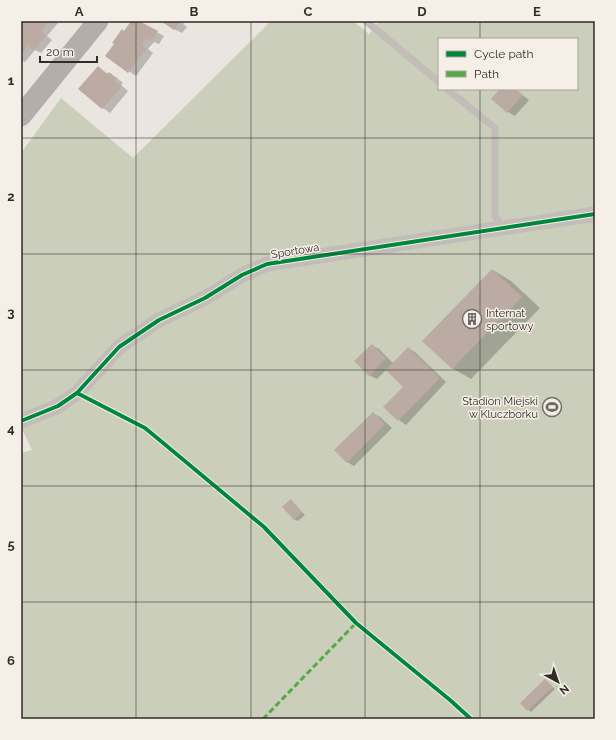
<svg xmlns="http://www.w3.org/2000/svg" width="616" height="740" font-family="Raleway,sans-serif">
  <style>
    .green { fill: #cacebb; fill-rule: evenodd }
    .shadow { fill: #0003 }
    .building { fill: #bbaba3 }
    .lines { fill: none; stroke-linecap: round; stroke-linejoin: round }
    .lane { stroke: #c2bdb9; stroke-width: 7 }
    .street { stroke: #c2bdb9; stroke-width: 15 }
    .secondary { stroke: #b3aea9; stroke-width: 21 }
    .quiet { stroke: #54ab44; stroke-width: 3; stroke-dasharray: 6 3; stroke-linecap: butt }
    .cycleway-casing { stroke: #f6efe7; stroke-width: 6 }
    .cycleway { stroke: #00873e; stroke-width: 4 }
    .grid { fill: none; stroke: #322b28; stroke-width: 1; stroke-opacity: 0.55 }
    .labels { text-anchor: middle; dominant-baseline: central; stroke-width: 3; stroke-linejoin: round; paint-order: stroke }
    .street-label { font-size: 11px; fill: #322b28; stroke: #f6efe7 }
    .poi-label { font-size: 11px; fill: #322b28; stroke: #f6efe7; text-anchor: start }
    .neatline { fill: none; stroke: #322b28; stroke-width: 1.5 }
    .grid-label { font-size: 13px; text-anchor: middle; font-weight: bold; fill: #322b28 }
  </style>
  <rect width="100%" height="100%" fill="#eae5df"/>
  <path class="green" d="M271,21H353L369,34L379,21H595V719H21V453L32,450L21,427V153L61,98L133,158ZM439,39H577V89H439Z"/>
  <path class="shadow" d="M21,21H56L58,23L47,36L52,40L41,53L35,50L25,62L21,60Z
    M132,21H137L164,36L159,44L154,42L148,49L153,53L136,76L107,56Z
    M162,21H185L183,24L187,27L182,33L170,27Z
    M98,67L108,74L109,73L116,77L123,83L121,85L128,91L110,113L103,108L80,89Z
    M501,89L516,90L529,100L515,116L508,112L493,99Z
    M493,270L511,281L540,308L471,379L452,368Z
    M372,345L379,349L394,364L408,348L415,352L446,382L406,425L399,420L385,407L404,387L386,370L377,379L369,375Z
    M373,413L380,417L392,428L354,466L347,462Z
    M291,501L305,515L298,521L294,519Z
    M545,680L555,689L531,712L521,703Z"/>
  <path class="building" d="M21,21H49L41,31L46,36L34,50L28,46L21,55Z
    M131,21H139L158,31L151,41L146,38L142,45L146,49L128,73L105,56L114,44L112,43L122,29L124,31Z
    M161,21H179L180,22L174,30Z
    M98,66L107,74L109,72L116,78L114,80L122,86L102,109L78,89Z
    M500,89H512L514,91L516,89L523,95L507,113L491,99Z
    M492,269L522,297L452,369L422,341Z
    M372,344L386,358L369,376L354,361Z
    M408,347L440,378L398,421L383,407L403,387L386,370Z
    M373,412L385,424L347,463L334,450Z
    M291,499L302,512L294,520L282,507Z
    M545,679L553,687L527,711L520,703Z"/>
  <g class="lines">
    <path class="lane" d="M366,21L439,82
      M447,89L495,128V216L504,228"/>
    <path class="street" d="M21,421L58,406L77,393L119,347L159,320L205,298L242,275L267,264L595,214"/>
    <path class="secondary" d="M21,116L98,21"/>
    <path class="quiet" d="M263,719L356,623"/>
    <g class="cycleway-casing">
      <path id="cycleway" d="M77,393L145,428L162,442L264,527L356,623L450,700L471,719
        M21,421L58,406L77,393L119,347L159,320L205,298L242,275L267,264L595,214"/>
    </g>
    <use href="#cycleway" class="cycleway"/>
  </g>
  <path class="grid" d="M136,21V719M251,21V719M365,21V719M480,21V39M480,89V719M21,138H595M21,254H595M21,370H595M21,486H595M21,602H595"/>
  <defs>
    <g id="building-ring" transform="scale(1)"><circle r="9.5" fill="#f6efe7" stroke="#726c68" stroke-width="1.5"/><path d="M-4-6H4V6H1V3H-1V6H-4ZM-2.5-4.3h1.7v1.8h-1.7ZM.8-4.3h1.7v1.8H.8ZM-2.5-1h1.7V.8h-1.7ZM.8-1h1.7V.8H.8Z" fill="#726c68"/></g>
    <g id="stadium-ring" transform="scale(1)"><circle r="9.5" fill="#f6efe7" stroke="#726c68" stroke-width="1.5"/><path d="M0-5a6.5 5 0 1 0 0 10a6.5 5 0 1 0 0-10ZM-3.5-1.8h7v3.6h-7Z" fill="#726c68"/></g>
  </defs>
  <g fill-rule="evenodd">
    <use href="#building-ring" x="472" y="319"/>
    <use href="#stadium-ring" x="552" y="407"/>
  </g>
  <g class="labels">
    <g class="street-label">
      <text transform="translate(295 251) rotate(-9)">Sportowa</text>
    </g>
    <g class="poi-label">
      <text x="486" y="313">Internat<tspan x="486" dy="13">sportowy</tspan></text>
      <text x="538" y="401" text-anchor="end">Stadion Miejski<tspan x="538" dy="13">w Kluczborku</tspan></text>
    </g>
  </g>
  <rect width="616" height="740" fill="none" stroke="#f6efe7" stroke-width="44"/>
  <rect x="438" y="38" width="140" height="52" fill="#f6efe7" stroke="#a8a19b"/>
  <rect x="446" y="51" width="20" height="6" fill="#00873e" stroke="#a8a19b"/>
  <text x="474" y="58" font-size="12" fill="#322b28">Cycle path</text>
  <rect x="446" y="71" width="20" height="6" fill="#54ab44" stroke="#a8a19b"/>
  <text x="474" y="78" font-size="12" fill="#322b28">Path</text>
  <g transform="translate(558 682) rotate(140)" stroke="#f6efe7" stroke-width="3" paint-order="stroke">
  <path d="M0-3L7 15L0 10L-7 15Z" fill="#322b28"/>
  <text y="-6" font-size="11" font-weight="bold" text-anchor="middle" fill="#322b28">N</text>
  </g>
  <path d="M40 56v6h57v-6" fill="none" stroke="#322b28" stroke-width="2"/>
  <text x="46" y="56" font-size="12" fill="#322b28" stroke="#f6efe7" stroke-width="3" paint-order="stroke">20 m</text>
  <rect x="22" y="22" width="572" height="696" class="neatline"/>
  <g class="grid-label">
    <text x="79" y="16">A</text>
    <text x="194" y="16">B</text>
    <text x="308" y="16">C</text>
    <text x="422" y="16">D</text>
    <text x="537" y="16">E</text>
    <text x="11" y="85">1</text>
    <text x="11" y="201">2</text>
    <text x="11" y="317">3</text>
    <text x="11" y="433">4</text>
    <text x="11" y="549">5</text>
    <text x="11" y="665">6</text>
  </g>
</svg>
